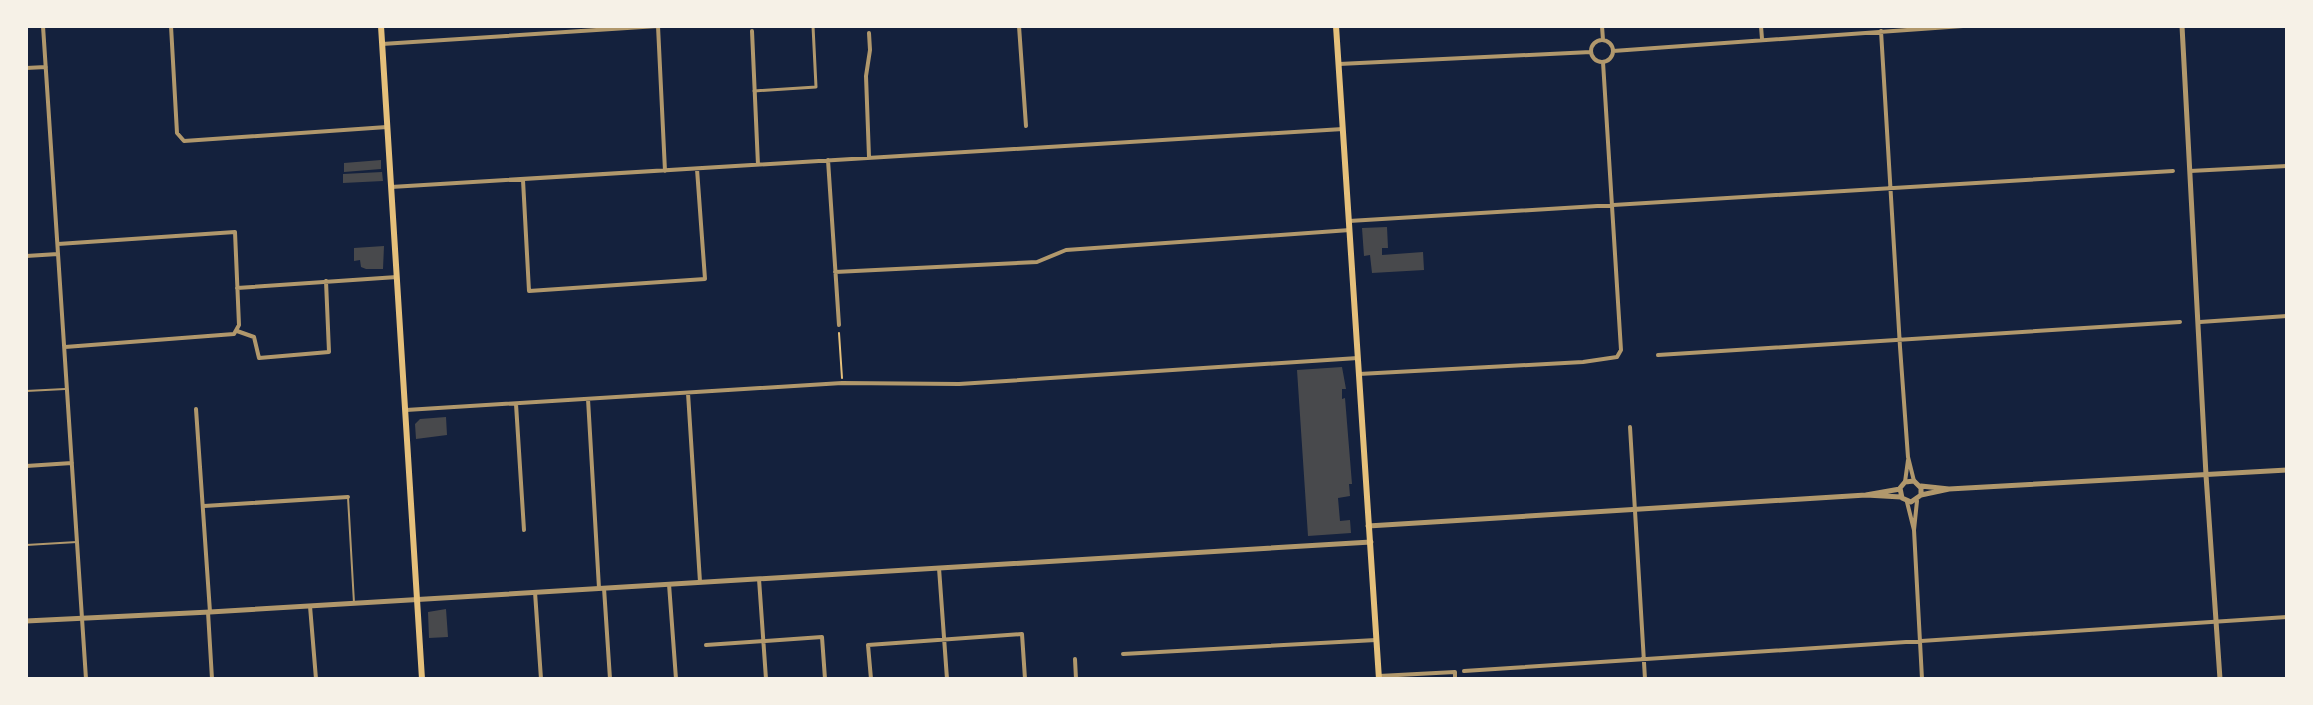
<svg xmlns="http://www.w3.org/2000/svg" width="2313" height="705" font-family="Quicksand,sans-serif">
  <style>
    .building { fill: #48494c }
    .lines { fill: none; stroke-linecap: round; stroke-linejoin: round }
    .path { stroke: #e5c07b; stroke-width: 2 }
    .service { stroke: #b1986c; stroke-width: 2 }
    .pedestrian { stroke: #b1986c; stroke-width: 3 }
    .minor { stroke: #b1986c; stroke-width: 4 }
    .tertiary { stroke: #b1986c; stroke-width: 5 }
    .secondary { stroke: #e5c07b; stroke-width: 6 }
  </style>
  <rect width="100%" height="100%" fill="#14213d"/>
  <path class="building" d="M381,160V169L344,172V163Z
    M382,172L383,181L343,183V174Z
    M1387,227L1388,248H1382V255L1423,252L1424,270L1372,273L1370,255L1364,256L1362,228Z
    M384,246L383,269H366L361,267L360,260L354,261V248Z
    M1342,367L1346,389H1342V399L1345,398L1352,484H1349L1350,496L1338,498L1340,521L1350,520L1351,533L1308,536L1297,370Z
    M446,417L447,435L416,439L415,424L420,419Z
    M446,609L448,637L429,638L428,612Z"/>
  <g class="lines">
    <path class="path" d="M839,333L842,378"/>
    <path class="service" d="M26,391L65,389
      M348,497L354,603
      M26,545L77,542"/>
    <path class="pedestrian" d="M754,91L816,87L813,26"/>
    <path class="minor" d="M43,26L86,679
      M171,26L177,133L184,141L387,127
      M658,26L665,171
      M1019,26L1026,126
      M1602,26L1603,40
      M1761,26L1762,39
      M752,31L758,165
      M1881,31L1900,347L1908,457L1914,481
      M869,33L870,50L866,76L869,157
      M1591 51a11 11 0 1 1 22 0a11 11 0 1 1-22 0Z
      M382,44L658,26
      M1613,51L1963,26
      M1339,64L1591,52
      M26,68L46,67
      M828,160L839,325
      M2190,171L2287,166
      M523,180L529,291L705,279L697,169
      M391,187L1343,129
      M1349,221L2173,171
      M58,244L235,232L239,325L234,334L65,347
      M26,256L58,254
      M835,272L1037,262L1066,250L1350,230
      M237,288L397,277
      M2200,322L2287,316
      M237,331L254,337L259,358L329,352L326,281
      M1658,355L2180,322
      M1359,374L1583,362L1617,357L1621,350L1603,62
      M688,393L700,582
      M588,399L599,588
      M516,404L524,530
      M196,409L210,612
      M406,410L842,383L959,384L1358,358
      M1630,427L1645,679
      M26,466L72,463
      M1905,482L1908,460
      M1907,502L1914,530L1917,501
      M204,506L348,497
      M1914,530L1922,679
      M939,568L947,679
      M759,579L766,679
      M669,584L676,679
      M604,588L610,679
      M535,592L541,679
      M310,606L316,679
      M208,612L212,679
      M706,645L822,637L825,679
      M1123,654L1376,640
      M1075,659L1076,679
      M1464,671L2287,617
      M1379,676L1455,672V679
      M871,679L868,645L1022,634L1025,679"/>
    <path class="tertiary" d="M2182,26L2206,475L2220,679
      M1921,486L1949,489L1921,495L1911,502L1902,498L1900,488L1905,482L1914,481L1921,488V495
      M1900,489L1866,495L1901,497
      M1949,489L2287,470
      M1368,526L1866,495
      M26,621L210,612L1371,542"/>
    <path class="secondary" d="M381,26L422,679
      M1336,26L1379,679"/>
  </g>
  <rect width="2313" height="705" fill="none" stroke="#f6f1e7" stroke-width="56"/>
</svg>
